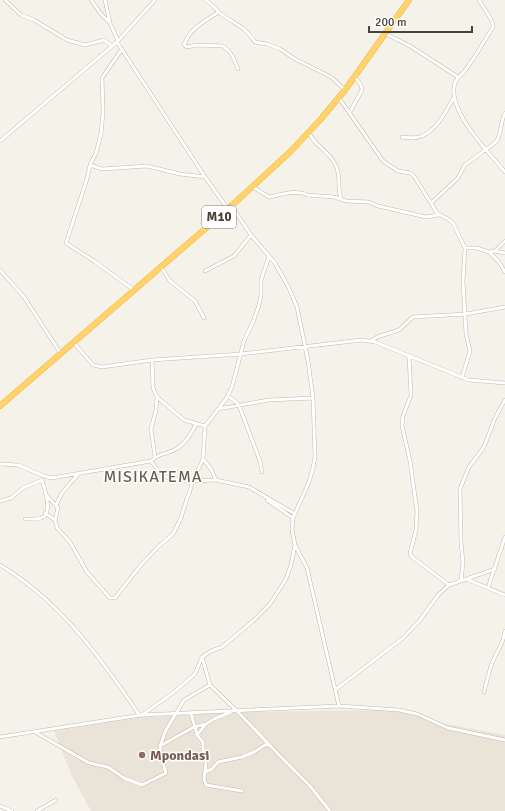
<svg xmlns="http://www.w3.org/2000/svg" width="505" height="811" font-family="Signika,sans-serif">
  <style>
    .residential { fill: #e9e4d7 }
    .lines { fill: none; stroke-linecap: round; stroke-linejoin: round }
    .street-casing { stroke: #c1baab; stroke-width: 4 }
    .highway-casing { stroke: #e1a838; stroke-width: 6 }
    .street { stroke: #fff; stroke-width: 3 }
    .highway { stroke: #ffd26a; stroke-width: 5.5 }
    .education-dot { fill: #8d6e63; stroke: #fff; stroke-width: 1.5 }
    .labels { text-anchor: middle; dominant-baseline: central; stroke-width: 3; stroke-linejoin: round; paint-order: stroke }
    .shield { fill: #fff; stroke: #807b73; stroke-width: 1 }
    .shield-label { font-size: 13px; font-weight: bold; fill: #494337 }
    .education-label { font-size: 14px; font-weight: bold; fill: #785e54; stroke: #fff; text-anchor: start }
    .quarter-label { font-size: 16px; letter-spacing: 1px; fill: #6c614e; stroke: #fff }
  </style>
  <rect width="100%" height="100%" fill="#f5f2e9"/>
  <path class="residential" d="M404,710L436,722L505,735V811H91L72,776L54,731L141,717H156L220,712Z"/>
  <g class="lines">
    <g class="street-casing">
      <path id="street" d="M5,0L21,15L34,20L67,40L85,45L104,40L112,46
        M91,0L101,14L109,22
        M105,0L110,23L118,41
        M205,0C212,3 215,9 221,14C236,25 243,25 255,42L267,44L280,49L295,59L331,77L345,90
        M479,0L492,21L493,27C484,41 476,56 466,69C463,75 457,76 455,83C446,111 489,152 505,172
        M219,12C205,21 190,28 184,45L187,47L197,45L223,46L229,51L233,57L238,69
        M386,34L410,46L458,77
        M117,42L205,177L228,209L237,214L251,235L275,263L289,288L297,307L308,361L313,398L315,457L313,468L309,482L293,518L292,530L295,545L307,568L339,706
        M122,49L102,78L103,112L101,134L96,153L90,165L87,179L66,243L94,261L134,290
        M339,98L383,161L398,171L410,173L414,176L437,213L448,219L453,223L465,248H477L489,252L495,251L505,253
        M350,112L362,90L361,85L355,77
        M309,133C311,136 313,140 316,143C323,150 332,156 336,166C341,176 337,187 341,199
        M402,137C409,138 416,139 422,136C437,130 446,111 454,97
        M0,141L117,42L155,0
        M90,165L102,169L147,166L180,174L205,177
        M253,187L269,197C280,195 298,189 307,195L334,197L346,201L369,202L378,206L426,217L439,215
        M431,203L458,178L465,165L496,142C502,134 500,122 505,113
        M495,251L505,241
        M489,252L499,262L505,272
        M161,267L170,281L195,301L204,318
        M0,270L24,297L61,354
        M205,271L234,256L251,235
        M371,341L377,337L399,330L413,317L466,314L505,307
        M74,343L93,365L102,367L152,360L241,354L362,340L375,342L469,380L505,383
        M409,356L411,395L403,416L402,426L410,461L417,511L416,530L410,553L412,557L449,585
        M152,360L153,388L157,397L184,420L205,426
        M462,378L470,351L466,334L463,281L465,248
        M228,396L236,402L240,408L260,461L262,472
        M218,409L269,400L313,398
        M155,457L151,429L156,410L157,397
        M203,459L211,469L216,480
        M151,461L160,473L170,479L193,481L216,480L249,487L295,514
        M0,464L18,465L44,476L52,478L151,461C158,453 168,454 176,449C186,443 191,434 196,424
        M46,495L58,508L55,520
        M267,500L293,518
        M0,501L11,498L23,488L42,480
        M56,505L62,493L79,473
        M45,513L55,520L57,528L70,542L87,572L110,598H115L141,565L158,547L173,534L180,520L193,481L203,459L205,426L226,399L232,387L244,341L253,322L259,305L261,296V280L269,256
        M25,519C30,519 36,520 41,518C54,514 44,488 42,480
        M0,565C60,601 101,658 140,716
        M466,579L505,595
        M461,580L463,563L461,542L460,489L469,467L484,447L495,418L505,400
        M488,588L505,537
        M202,657L210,685L212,687L237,711L281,757L310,786L330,811
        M335,690L403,638L420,620L439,594L449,585L495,569
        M484,692C487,681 489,670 493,661C498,648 503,646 505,631
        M191,713L197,735L203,742V751L206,762L204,779L206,785L242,791
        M142,715L174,692L195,674L202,657L211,651L222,647L253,621L270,604L286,579L291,565L295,545
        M35,732L89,763L108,767L124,778L142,785L166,773L161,756L160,746L166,730L184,700L210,685
        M197,735L206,724
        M0,737L141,715L339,706L399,710L417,714L448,728L505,740
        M160,746L194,727L206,724L214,719L231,712
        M205,772L212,769L218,762L242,757L254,752L268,743
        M0,806L12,811
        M37,811L56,800"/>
    </g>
    <g class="highway-casing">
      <path id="highway" d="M0,406L228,209L290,152L321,119L345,90L409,0"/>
    </g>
    <use href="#street" class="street"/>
    <use href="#highway" class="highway"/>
  </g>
  <circle class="education-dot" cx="142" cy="755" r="4"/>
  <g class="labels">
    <rect class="shield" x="202" y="206" width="34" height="22" rx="3"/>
    <g class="shield-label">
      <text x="219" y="217">M10</text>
    </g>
    <g class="education-label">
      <text x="150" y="755">Mpondasi</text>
    </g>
    <g class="quarter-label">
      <text x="153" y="477">MISIKATEMA</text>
    </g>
  </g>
  <path d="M369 26v6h103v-6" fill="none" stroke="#494337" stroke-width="2"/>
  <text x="375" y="26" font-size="12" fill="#494337" stroke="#ffffff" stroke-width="3" paint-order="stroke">200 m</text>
</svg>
